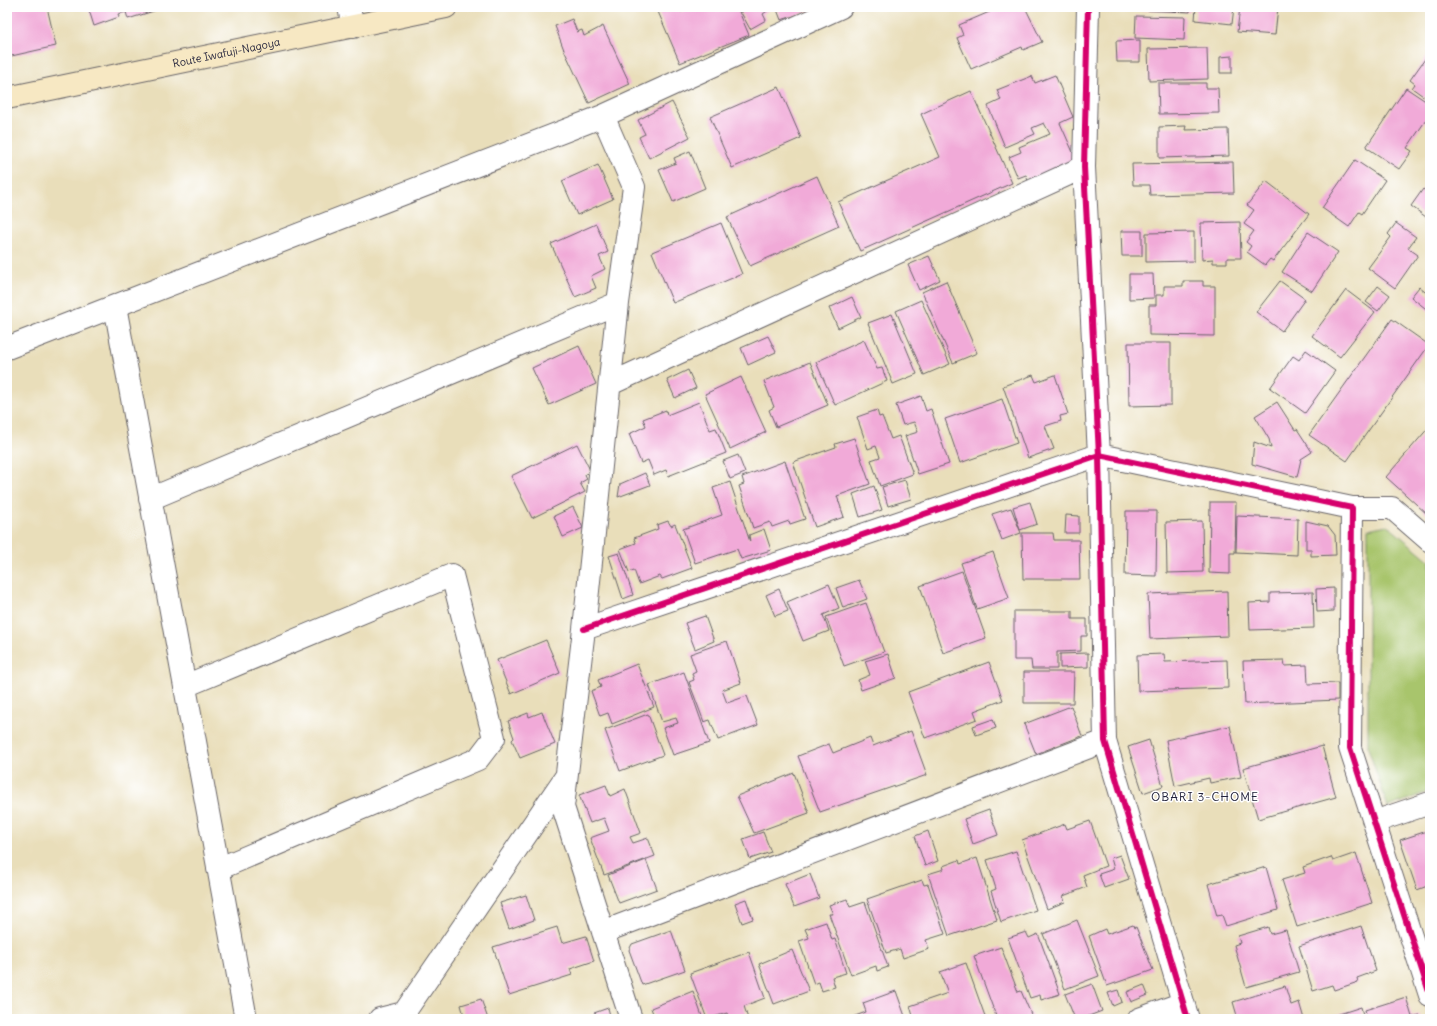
<svg xmlns="http://www.w3.org/2000/svg" width="1437" height="1026" font-family="Delius,sans-serif">
  <style>
    .green { fill: #a8c56c; stroke: #657454 }
    .building { fill: #f1aad8 }
    .lines { fill: none; stroke-linecap: round; stroke-linejoin: round }
    .street-casing { stroke: #686467; stroke-width: 24 }
    .secondary-casing { stroke: #686467; stroke-width: 24 }
    .street { stroke: #fff; stroke-width: 22 }
    .secondary { stroke: #f7e8c3; stroke-width: 22 }
    .cycleway-casing { stroke: #fff; stroke-width: 8 }
    .cycleway { stroke: #d6006c; stroke-width: 6 }
    .labels { text-anchor: middle; dominant-baseline: central; stroke-width: 3; stroke-linejoin: round; paint-order: stroke }
    .street-label { font-size: 11px; fill: #22223b; stroke: #fff }
    .neighbourhood-label { font-size: 12px; letter-spacing: 1px; fill: #22223b; stroke: #fff }
  </style>
  <rect width="100%" height="100%" fill="#fff"/>
  <filter id="ink" filterUnits="userSpaceOnUse"><feTurbulence type="fractalNoise" baseFrequency=".025" numOctaves="2"/><feDisplacementMap in="SourceGraphic" scale="8" xChannelSelector="R" yChannelSelector="G"/><feConvolveMatrix kernelMatrix="1 2 1 2 8 2 1 2 1" color-interpolation-filters="sRGB"/></filter>
  <filter id="wash" filterUnits="userSpaceOnUse"><feTurbulence type="fractalNoise" baseFrequency=".012" numOctaves="4" result="noise"/><feDisplacementMap in="SourceGraphic" scale="16" xChannelSelector="R" yChannelSelector="G"/><feGaussianBlur stdDeviation="0.9" result="paint"/><feColorMatrix in="noise" values="0 0 0 0 0 0 0 0 0 0 0 0 0 0 0 0 0 1.4 0 .05"/><feComposite in="paint" operator="in"/></filter>
  <g filter="url(#wash)">
    <rect width="100%" height="100%" fill="#e9deba"/>
    <path class="green" d="M1387,525L1430,561V791L1388,807L1368,748V529Z"/>
    <g id="blocks">
      <path class="building" d="M7,7H47L56,46L7,57Z
        M88,7H156L157,10L128,19L126,12L118,14L119,17L94,26Z
        M656,7H679L681,12L692,7H697L698,10L705,7H737L749,35L680,63Z
        M738,7H773L763,14L766,20L750,29Z
        M776,7H812L813,10L781,20Z
        M1001,7H1025L1042,42L1023,50L1022,47L971,69L957,38L963,35L959,25Z
        M1135,7H1190V12L1135,10Z
        M1196,7H1234L1232,24L1195,20Z
        M1240,7H1278L1275,35L1237,32Z
        M1136,16L1185,17L1184,40L1135,38Z
        M572,19L577,32L582,30L584,36L603,26L630,84L589,103L564,50L555,26Z
        M1140,40V62H1117L1116,41Z
        M1207,48L1208,79L1149,81L1148,49Z
        M1430,52V101L1412,88L1415,84L1410,80Z
        M1232,56V73H1220V57Z
        M1055,75L1073,117L1060,123L1076,159L1028,181L1026,175L1018,178L1009,157L1021,152L1019,147L1050,134L1044,123L1032,128L1035,134L1005,147L988,106L1001,100L997,90L1032,76L1035,83Z
        M1158,83H1206V88H1218L1219,113L1159,114Z
        M779,87L801,138L732,168L710,117Z
        M1406,88L1430,104V114L1407,148L1412,151L1399,169L1366,147Z
        M971,91L1012,183L860,251L838,202L940,157L921,114Z
        M672,102L690,137L649,158L639,137L645,134L638,120Z
        M1186,126L1185,130L1228,129L1229,156L1159,158V127Z
        M690,151L705,188L673,202L659,170L676,163L674,158Z
        M1355,160L1385,180L1362,214L1359,212L1349,227L1322,208Z
        M1233,162L1234,193L1150,195L1149,185H1133L1132,164Z
        M598,165L613,199L577,215L562,181Z
        M817,176L839,226L750,266L727,217Z
        M1266,181L1309,214L1273,261L1270,259L1265,265L1247,252L1251,246L1246,242L1254,231L1244,224L1254,210L1247,205Z
        M1423,189L1430,194V220L1411,206Z
        M1240,222L1241,258H1227V263H1213V259L1202,260L1201,223Z
        M721,223L742,274L673,303L652,252Z
        M1396,223L1416,237L1408,248L1418,255L1395,288L1368,268L1391,237L1388,234Z
        M596,224L608,252L599,256L605,269L591,276L596,288L575,297L551,244Z
        M1121,231H1142V256H1122Z
        M1194,232V261L1146,262V233Z
        M1308,232L1338,252L1312,291L1282,272Z
        M929,256L940,280L919,290L908,265Z
        M1129,274H1153L1154,298L1129,299Z
        M946,281L977,353L953,363L922,292Z
        M1183,281H1203V286H1215V336L1149,335V305H1156V295H1164V286H1183Z
        M1280,281L1305,299L1282,331L1256,312Z
        M1378,286L1390,295L1378,311L1366,302Z
        M1419,287L1430,296V312L1411,297Z
        M1346,290L1375,312L1340,357L1312,336Z
        M852,297L861,317L838,328L829,308Z
        M921,300L950,364L924,375L896,311Z
        M892,314L917,374L893,384L868,323Z
        M1392,319L1429,345L1347,461L1309,435Z
        M768,336L776,352L748,365L741,348Z
        M864,340L877,369L882,368L887,381L835,405L816,362Z
        M1128,343H1171V405L1129,406Z
        M579,346L596,384L549,405L532,368Z
        M1306,350L1335,371L1305,413L1270,388L1293,356L1299,360Z
        M810,362L828,405L776,427L769,410L774,407L764,381Z
        M688,370L696,388L675,398L667,380Z
        M1033,375L1036,382L1055,375L1068,414L1060,416L1061,421L1045,426L1054,449L1028,458L1003,386Z
        M741,377L766,432L730,449L705,394Z
        M921,396L926,411L931,409L949,464L918,474L905,436L918,432L914,422L903,425L896,405Z
        M1002,399L1017,443L960,463L945,419Z
        M699,402L710,430L716,428L726,453L668,476L666,470L654,475L648,460L641,463L629,434L646,426L643,419L666,410L667,415Z
        M1277,402L1295,430L1297,429L1312,452L1301,459L1297,477L1252,464L1254,442L1271,448L1269,439L1255,416Z
        M877,410L879,417L882,416L891,439L899,436L913,474L880,486L871,460L880,457L876,446L868,449L857,417Z
        M1430,426V511L1427,514L1386,477Z
        M854,438L870,484L837,496L844,517L815,527L793,462L836,447L835,444Z
        M577,444L591,472L585,474L587,479L580,483L585,492L532,518L511,476Z
        M738,455L745,473L730,479L723,461Z
        M785,461L805,519L790,524L789,521L772,527L770,522L753,528L739,486L744,484L742,477Z
        M645,473L650,485L618,497L620,484Z
        M905,480L911,499L888,506L882,487Z
        M730,482L750,542L749,535L764,529L771,550L741,559L737,549L695,563L683,529L722,515L713,488Z
        M874,486L882,510L860,517L853,494Z
        M1030,502L1037,524L1020,530L1013,507Z
        M1210,502H1236L1235,553H1230V574L1209,573Z
        M573,507L583,528L563,537L554,516Z
        M1011,508L1021,533L1002,540L992,514Z
        M1126,511H1157L1156,576L1125,575Z
        M1066,515L1079,516V533H1065Z
        M1237,516L1298,519L1297,555L1236,552Z
        M668,521L671,526L675,524L692,568L662,579L660,576L639,584L634,570L629,572L620,549L636,543L634,538L658,529L657,525Z
        M1202,521L1203,572L1167,573L1166,522Z
        M1306,521L1328,526L1335,535L1336,555L1311,556V549H1306Z
        M1022,533H1053L1054,540H1079L1080,579H1023Z
        M993,552L1009,598L977,609L961,563Z
        M619,553L633,595L623,599L609,556Z
        M962,571L986,638L943,653L920,586Z
        M859,580L867,599L843,608L836,588Z
        M829,584L839,608L823,615L829,631L803,641L787,602Z
        M1334,588V611L1317,612L1316,589Z
        M779,589L788,611L775,616L766,595Z
        M1227,591L1228,636L1150,639L1148,594Z
        M1313,592L1314,628L1250,630L1249,603L1270,602V593Z
        M866,603L884,652L844,666L826,617Z
        M1014,611H1072V619H1087V636H1081V651L1057,652V669H1032L1031,660H1014Z
        M705,616L714,641L695,649L685,623Z
        M546,640L560,673L511,694L497,660Z
        M727,641L741,683L722,690L727,703L747,696L758,725L718,740L710,720L704,722L689,682L694,680L692,673L696,671L690,654Z
        M1088,653V667L1060,668V654Z
        M888,654L896,678L861,690L858,680L870,675L865,661Z
        M1164,654L1165,662L1227,660L1228,688L1138,691L1137,655Z
        M1284,660L1285,666L1307,665L1308,684L1338,683V700L1245,704L1243,661Z
        M989,662L1003,700L974,711L977,719L925,738L908,692Z
        M637,664L654,707L612,724L608,713L600,716L591,691L601,687L598,680Z
        M684,672L709,743L673,755L663,728L678,723L676,718L662,722L649,685Z
        M1024,672H1074L1073,703H1024Z
        M1071,706L1082,736L1036,754L1024,724Z
        M542,712L555,744L520,758L512,740L514,738L508,721L528,713L529,717Z
        M648,714L663,755L620,771L605,730Z
        M993,719L996,728L976,735L973,726Z
        M1230,726L1241,777L1210,783L1209,778L1175,786L1166,740Z
        M911,731L927,775L820,812L798,756L829,744L833,753L870,738L873,746Z
        M1149,740L1163,786L1143,793L1128,747Z
        M1322,746L1336,797L1258,819L1243,768Z
        M794,773L809,813L754,833L737,796Z
        M606,785L610,796L625,789L641,833L630,837L633,843L648,838L655,856L604,875L590,838L609,831L604,818L590,823L579,795Z
        M989,810L998,835L973,844L964,819Z
        M1090,821L1106,866L1083,875L1087,887L1063,896L1065,902L1047,909L1022,840L1065,824L1067,829Z
        M1430,830V885L1417,890L1400,840Z
        M928,831L938,861L925,866L915,836Z
        M763,832L771,852L750,859L743,839Z
        M1016,851L1036,910L1001,922L991,891L996,889L987,860Z
        M1356,853L1372,903L1297,927L1282,880L1305,873L1303,867L1331,857L1333,861Z
        M1120,855L1129,879L1104,888L1099,874L1114,869L1111,858Z
        M977,858L997,920L949,936L928,874L944,869L943,866L959,860L960,864Z
        M646,860L657,889L619,903L608,875Z
        M1266,867L1278,910L1226,926L1222,915L1217,916L1208,884Z
        M810,874L819,898L794,907L785,884Z
        M922,880L924,885L928,884L945,934L926,940L929,949L903,958L900,949L886,953L867,899Z
        M526,895L534,920L509,929L500,903Z
        M746,899L753,919L742,923L735,903Z
        M847,899L850,907L865,902L888,967L877,971L876,966L851,975L829,914H833L829,905Z
        M1077,920L1099,976L1065,989L1043,934Z
        M826,922L832,940L835,939L846,973L832,977L835,987L822,991L819,982L814,984L799,941L809,938L805,929Z
        M1133,925L1134,928L1136,927L1153,970L1107,986L1089,936L1105,929L1107,934Z
        M1361,926L1376,971L1357,978L1358,982L1334,990L1332,985L1313,991L1299,946Z
        M557,927L562,943L586,936L594,961L570,969L572,975L509,995L493,947Z
        M1268,927L1270,934L1286,930L1299,972L1246,987L1234,945L1240,943L1238,936Z
        M671,930L685,970L642,985L629,950L632,944Z
        M1026,932L1029,938L1038,934L1060,994L1041,1000L1040,995L1030,998L1008,938Z
        M1001,947L1018,992L1021,991L1033,1019H997L974,956Z
        M792,950L809,991L774,1004L759,964Z
        M749,952L765,998L744,1006L748,1019H729L727,1013L707,1019L690,973Z
        M966,963L986,1019H914L910,1006L948,993L940,972Z
        M1092,984L1102,1011L1081,1019H1075L1065,994Z
        M1144,985L1148,995L1131,1002L1127,992Z
        M1285,986L1291,1005L1299,1002L1304,1019H1238L1233,1002Z
        M1118,990L1122,1002L1113,1006L1108,993Z
        M693,991L703,1019H655L651,1008Z
        M896,991L906,1019H847L866,1012L863,1003Z
        M1406,997L1412,1017L1420,1015L1421,1019H1368L1365,1010Z
        M481,999L488,1019H465L461,1005Z
        M1361,1007L1364,1019H1338L1336,1015Z
        M608,1008L611,1019H596L594,1013Z
        M590,1016L591,1019H580Z"/>
    </g>
  </g>
  <g filter="url(#ink)">
    <use href="#blocks" fill-opacity="0" stroke="#686467" stroke-width="1"/>
    <g class="lines">
      <g class="street-casing">
        <path id="street" d="M349,7L353,27
          M1088,7L1084,167L1099,455L1105,741L1188,1019
          M603,116L634,187L618,303L584,629L563,807L631,1019
          M115,306L246,1019
          M7,348L603,116L841,7
          M610,384L1084,167
          M150,499L618,303
          M1352,508H1392L1430,541
          M584,629L1099,455L1352,508L1350,748L1430,995
          M185,686L452,575L494,738L478,759L218,869
          M1374,822L1430,803
          M603,932L1105,741
          M380,1019L404,1013L565,778
          M1139,1019L1183,1003"/>
      </g>
      <g class="secondary-casing">
        <g id="secondary">
          <path id="s1" d="M7,98L446,7"/>
        </g>
      </g>
      <use href="#street" class="street"/>
      <use href="#secondary" class="secondary"/>
      <g class="cycleway-casing">
        <path id="cycleway" d="M1088,7L1084,167L1099,455L1105,741L1188,1019
          M584,629L1099,455L1352,508L1350,748L1430,995"/>
      </g>
      <use href="#cycleway" class="cycleway"/>
    </g>
  </g>
  <g class="labels">
    <g class="street-label">
      <text stroke="none"><textPath href="#s1" startOffset="224">Route Iwafuji-Nagoya</textPath></text>
    </g>
    <g class="neighbourhood-label">
      <text x="1205" y="796">OBARI 3-CHOME</text>
    </g>
  </g>
  <rect width="1437" height="1026" fill="none" stroke="#fff" stroke-width="24"/>
</svg>
